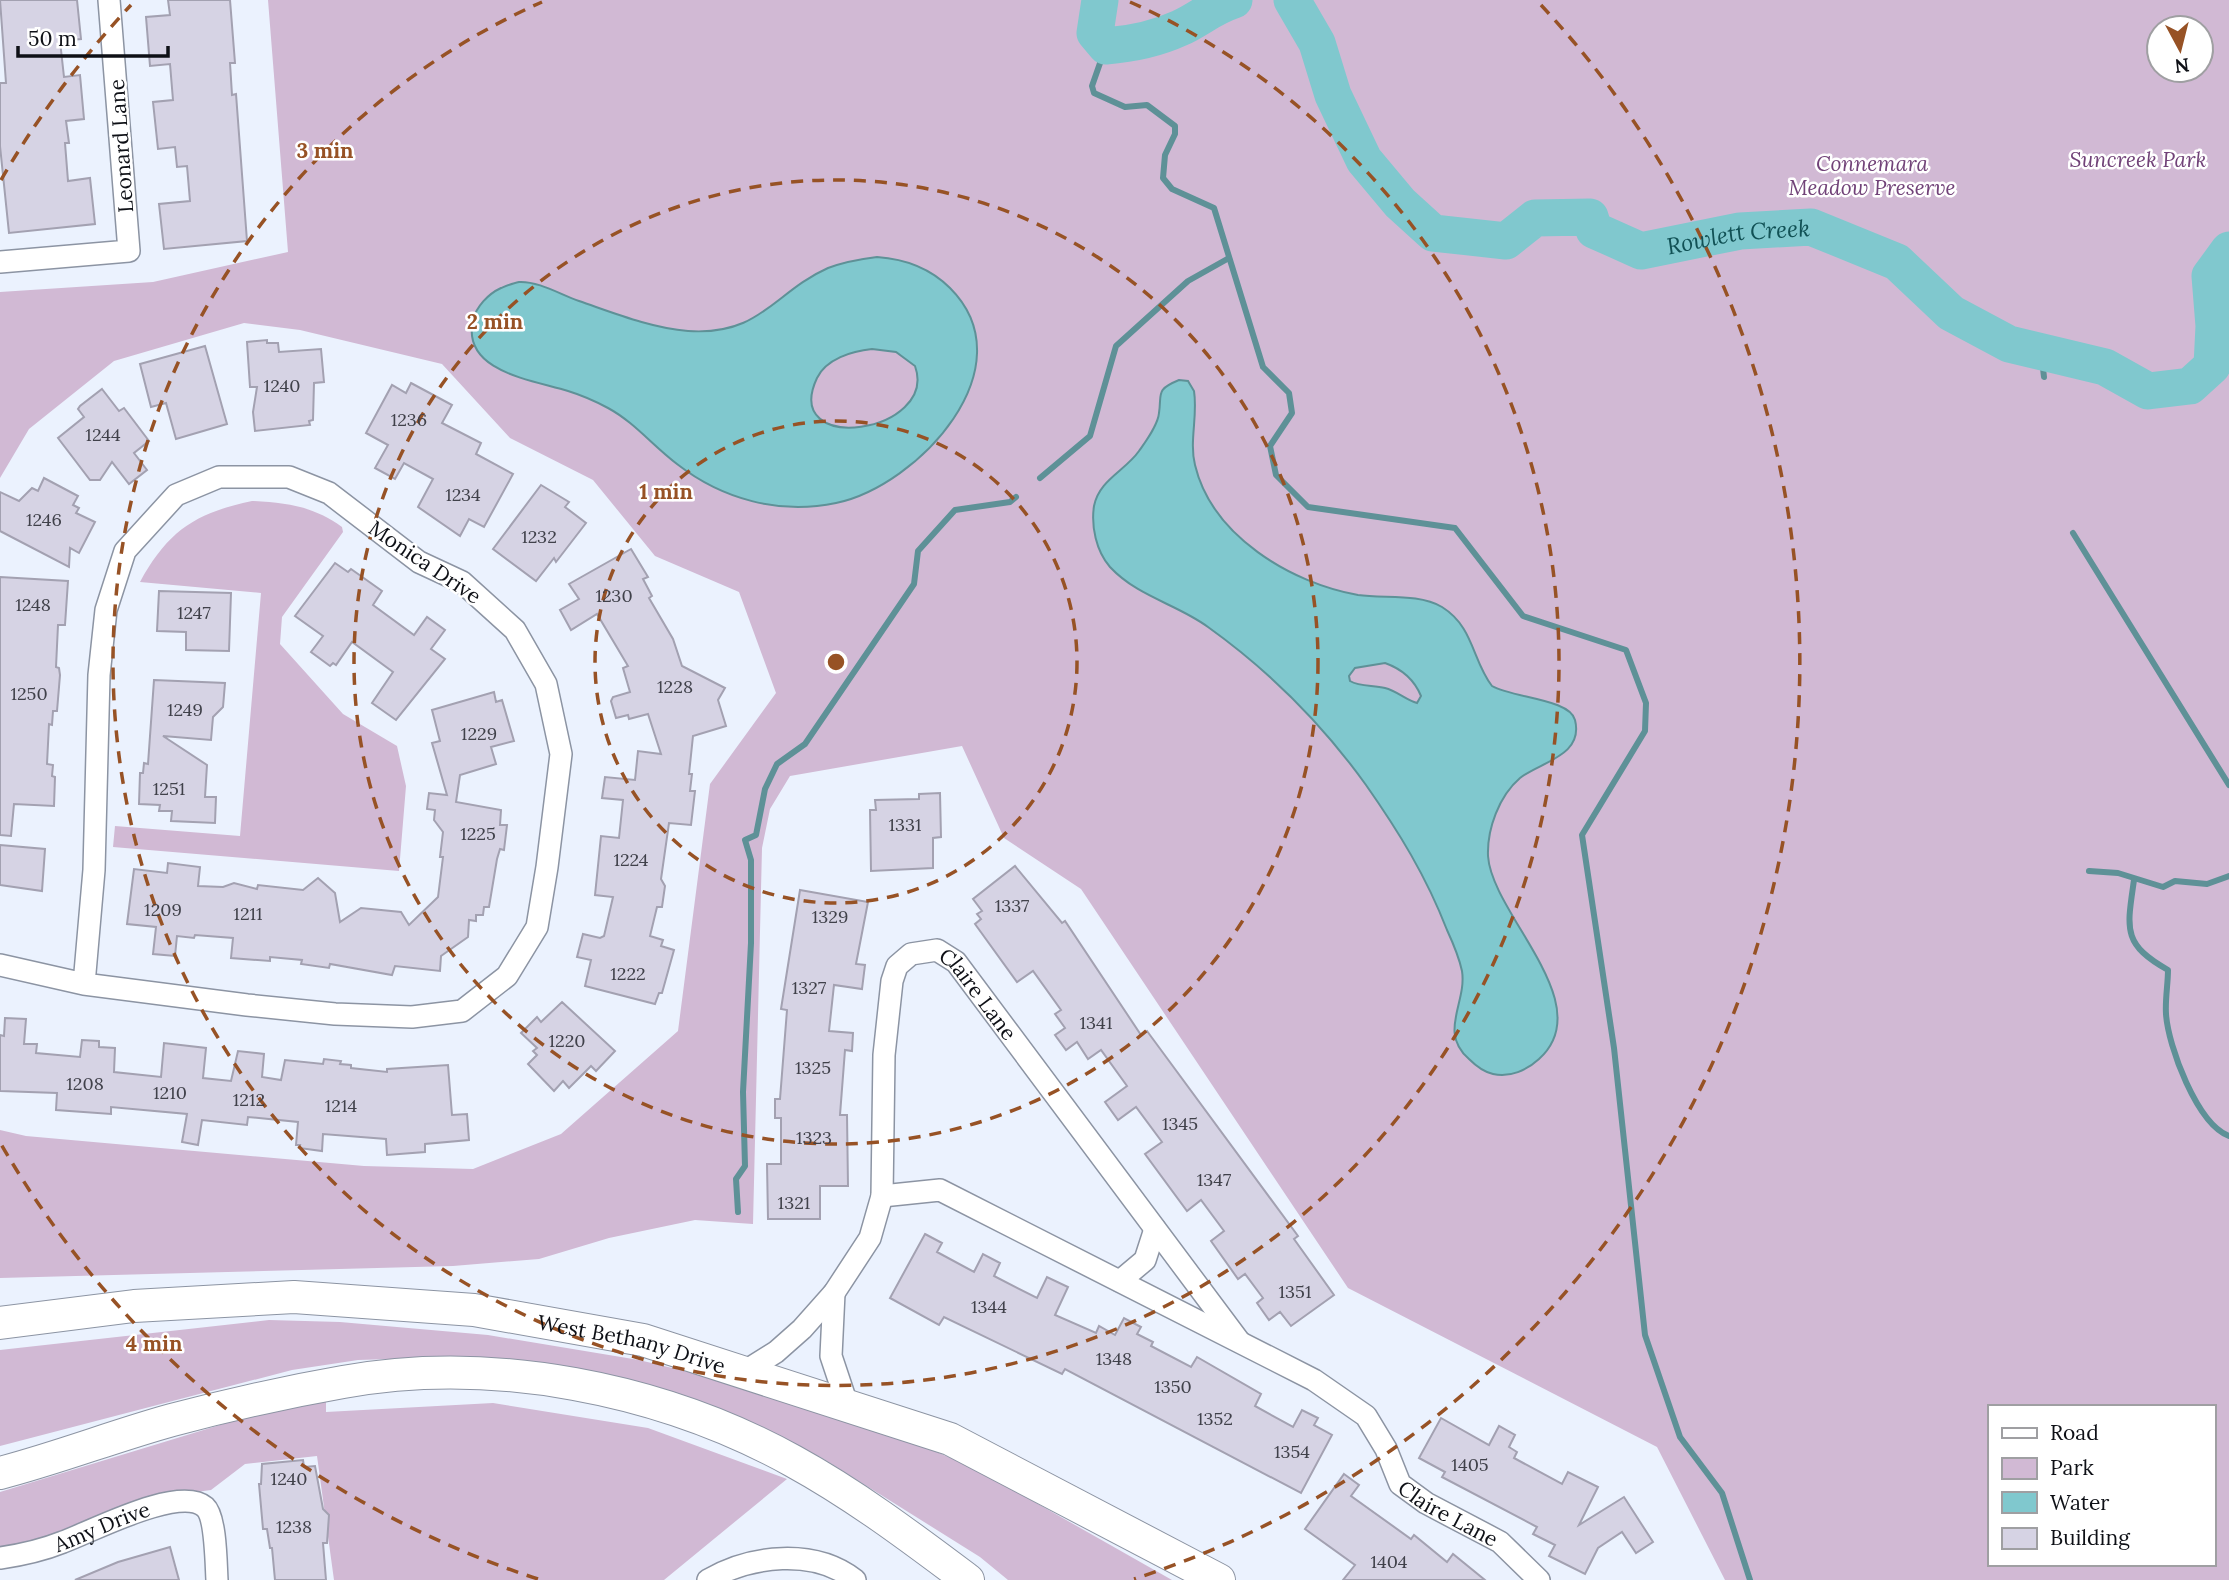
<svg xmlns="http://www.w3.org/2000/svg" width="2229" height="1580" font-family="Lora,serif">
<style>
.green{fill:#d1b9d4;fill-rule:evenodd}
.water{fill:#80c8ce;stroke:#5e9197;stroke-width:2;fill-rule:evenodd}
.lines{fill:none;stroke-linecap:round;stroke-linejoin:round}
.stream{stroke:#5e9197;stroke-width:6}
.river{stroke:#80c8ce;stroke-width:37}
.building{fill:#d6d3e4;stroke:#a3a1b1;stroke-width:2}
.street-casing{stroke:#8c94a3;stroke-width:24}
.secondary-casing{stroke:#8c94a3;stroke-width:34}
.street{stroke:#fff;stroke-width:21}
.secondary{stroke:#fff;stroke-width:32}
.ring{fill:none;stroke:#975225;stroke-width:3.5;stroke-dasharray:12 9}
.labels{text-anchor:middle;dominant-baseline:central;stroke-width:5;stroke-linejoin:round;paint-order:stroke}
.number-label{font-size:18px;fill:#40414a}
.street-label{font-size:21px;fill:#0e1016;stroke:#fff}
.park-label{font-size:21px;font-style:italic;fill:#714278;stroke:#fff}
.water-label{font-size:23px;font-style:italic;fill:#115155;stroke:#fff}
.centre{fill:#975225;stroke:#fff;stroke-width:3.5}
.ring-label{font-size:21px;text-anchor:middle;font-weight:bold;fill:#975225;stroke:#fff;stroke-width:5;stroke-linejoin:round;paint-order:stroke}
</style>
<rect width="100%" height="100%" fill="#ebf2fe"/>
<g class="green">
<path d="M268 0H2229V1580H1725L1657 1447 1348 1288 1081 889 1004 838 962 746 790 776 770 809 762 848 753 1224 695 1220 609 1238 539 1259 453 1266 0 1278V1130L26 1136 364 1166 473 1169 561 1134 678 1031 710 784 776 693 739 592 655 556 593 480 510 438 442 364 300 330 244 323 114 361 29 429 0 478V292L153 282 288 252ZM2159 28H2201V70H2159ZM1989 1407H2213V1564H1989Z"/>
<path d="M252 501C287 503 313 506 342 527L343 532 282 617 280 644 343 714 397 746 406 786 399 871 113 847 115 826 240 836 261 593 140 582C168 531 195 513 252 501Z"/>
<path d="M269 1320 340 1322 488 1335 639 1360 722 1380 914 1443 971 1466 1172 1580H1008L980 1557 822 1458 742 1419 456 1357 358 1360 292 1370 0 1446V1350Z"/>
<path d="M326 1399V1412L493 1403 648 1428 787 1479 664 1580H334L317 1456 245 1464 211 1490 151 1498 53 1535 0 1548V1492L276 1408Z"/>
</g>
<g class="water">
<path d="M877 257C906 259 930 268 950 288 1029 367 918 486 836 503 779 515 722 499 677 464 653 446 634 422 608 408 595 401 581 395 568 391 533 380 461 372 473 320 476 307 488 294 501 288 506 286 513 283 519 282 539 281 561 295 579 301 614 313 651 328 688 331 761 336 774 292 828 268 844 262 861 259 877 257ZM872 349 896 352 915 366C939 433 780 457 817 378 826 359 852 351 872 349Z"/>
<path d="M1179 380 1188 381 1194 391C1198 416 1189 441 1195 465 1212 536 1291 583 1358 595 1384 599 1418 593 1442 607 1474 627 1472 660 1492 686 1513 698 1570 699 1575 720 1584 756 1540 762 1520 778 1499 796 1487 829 1488 856 1492 915 1600 1004 1539 1059 1527 1070 1510 1078 1493 1074 1484 1072 1475 1065 1469 1059 1438 1032 1467 1003 1462 971 1459 957 1453 943 1447 930 1426 876 1399 832 1366 785 1323 725 1268 670 1208 627 1177 604 1138 597 1110 567 1096 551 1091 526 1094 506 1099 480 1125 471 1139 451 1146 441 1158 425 1159 413 1162 393 1155 390 1179 380ZM1385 663C1402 669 1414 679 1421 696L1417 703C1406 700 1397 691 1385 688 1373 685 1360 687 1350 681L1349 676 1355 668Z"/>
</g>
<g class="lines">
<g class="stream">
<path d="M1106 46 1092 86 1094 93 1125 107 1147 105 1175 126V134L1165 155 1163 178 1172 189 1214 208 1263 367 1289 393 1292 413 1270 446 1276 475 1308 507 1455 528 1523 616 1626 650 1646 703 1645 731 1582 835 1614 1048 1645 1335 1680 1437 1722 1493 1750 1580"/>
<path d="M2041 351 2044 377"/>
<path d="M1040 478 1090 436 1116 346 1188 281 1229 258"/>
<path d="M2073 533 2229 785"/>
<path d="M2089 871 2118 873 2163 887 2175 881 2207 884 2229 876"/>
<path d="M2134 880C2127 929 2122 944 2168 970 2168 984 2165 999 2166 1014 2168 1046 2197 1124 2229 1136"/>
<path d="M738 1212 736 1179 745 1166 743 1092 751 943V860L745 840 756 835 765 789 777 764 805 744 914 584 918 551 955 510 1010 502 1016 497"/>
</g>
<g class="river">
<path d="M1100 0 1095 33 1106 46C1132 44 1156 39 1180 28 1200 19 1210 8 1234 0"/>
<path id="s1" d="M1292 0 1317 43 1333 95 1364 160 1400 203 1433 233 1506 241 1535 218 1590 217 1594 230 1641 251 1740 231 1811 227 1897 262 1951 313 2009 344 2105 367 2148 391 2190 386 2212 366 2214 326 2210 276 2229 250"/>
</g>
</g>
<g class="building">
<path d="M0 0H77L81 39 60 41 64 77 80 75 84 119 66 121 69 143H65L68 181 90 178 95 224 9 233 0 146V83H6Z"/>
<path d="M168 0H230L235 63H230L232 95 236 94 247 241 164 249 159 204 190 201 187 166 177 167 175 147 158 149 153 102 173 100 170 64 150 66 146 17 170 15Z"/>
<path d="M267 340V343H278L279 352 321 349 324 382 314 383 313 420 309 421 310 425 255 431 253 412 257 387H250L247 342Z"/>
<path d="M205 346 227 424 176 439 166 403 151 407 140 364Z"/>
<path d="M411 383 452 405 442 423 481 443 476 454 513 474 484 527 469 519 460 536 418 507 433 479 404 463 395 479 375 468 388 445 366 433 392 385 406 393Z"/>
<path d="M102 389 119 411 124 408 149 441 134 453 147 470 129 484 112 462 100 480H90L58 438 84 417 78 409 80 406Z"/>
<path d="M44 478 78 496 73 505 79 508 76 513 95 522 79 553 70 548 69 567 0 531V492L19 501 32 488 38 491Z"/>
<path d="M541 485 569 502 565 507 586 523 556 562 554 558 536 581 493 549Z"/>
<path d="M631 549 648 577 643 579 652 596 649 598 673 639 682 666 725 688 718 700 726 726 693 736 689 774H692L690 791H695L691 825 669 823 661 879 665 886 662 907H657L650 936 663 940 661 946 674 950 662 993H659L655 1004 585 986 591 960 577 957 583 934 600 938 604 936 613 897 595 895 601 836 619 838 623 800 602 798 605 777 635 780 638 751 661 754 648 714 629 719 628 715 616 718 611 701 613 697 630 692 623 668 628 666 597 614 571 630 560 610 579 599 569 584Z"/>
<path d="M335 563 348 572 351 569 382 591 373 605 414 635 427 617 445 630 431 649 445 659 396 720 372 703 393 672 352 642 336 665 333 663 330 666 311 652 323 636 295 616Z"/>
<path d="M0 577 68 581 65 625H58L56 667 59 668 60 675 57 711H53L52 725 49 724 47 764 53 765 52 776 55 777 54 806 14 804 11 836 0 835Z"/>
<path d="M159 591 231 593 229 651 186 650V632L157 631Z"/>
<path d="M154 680 225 683 223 707 213 717 211 740 163 736 207 765 205 797H216L215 823 171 821 172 811H159L160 805 139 804 140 773H143L144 763 148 764Z"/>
<path d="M494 692 496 702 502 700 514 741 491 747 496 764 460 775 456 802 501 810 500 825H507L504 850 500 849 497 859 489 907H484L483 915H476V921L469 920 468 937 441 956 440 971 395 966 392 975 330 964 329 968 301 964 302 960 270 957V961L231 958 233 938 195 935 194 938 177 936 175 956 153 954 156 927 127 924 134 869 167 873 168 863 200 867 198 886 223 887 234 883 257 889 258 885 303 890 318 878 335 893 340 922 361 908 401 912 409 925 438 897 443 857H440L443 832 434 820 435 810 427 809 429 793 447 795 432 743 440 741 432 710Z"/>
<path d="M940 793 941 837 933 838V868L871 871 870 810H876L875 800 919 799V794Z"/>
<path d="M0 845 45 849 42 891 0 885Z"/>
<path d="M1015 866 1062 923 1065 921 1141 1035 1147 1031 1298 1236 1294 1239 1334 1295 1291 1326 1280 1312 1269 1320 1257 1303 1263 1298 1245 1274 1238 1279 1211 1241 1224 1231 1201 1200 1187 1211 1145 1154 1162 1142 1136 1107 1118 1120 1105 1102 1127 1086 1101 1050 1088 1059 1077 1042 1066 1050 1055 1035 1065 1028 1055 1014 1061 1010 1033 971 1017 982 975 924 981 919 977 914 982 911 973 899Z"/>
<path d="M800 890 868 902 856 964 865 965 862 989 834 985 829 1031 853 1033 852 1051 845 1050 840 1115H847L848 1186H820V1219H768L767 1164H781V1118H775V1099H780L787 1010 781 1009Z"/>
<path d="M562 1002 615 1051 596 1071 591 1066 569 1088 563 1081 554 1091 528 1064 537 1055 533 1051 537 1048 521 1033 537 1017 541 1022Z"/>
<path d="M5 1018 26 1019 24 1044H37L36 1053 80 1057 82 1040 99 1041V1047L115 1048 114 1072 161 1077 164 1043 206 1048 203 1078 231 1081 238 1051 264 1054 262 1077 281 1080 285 1060 323 1064 324 1059 341 1061 340 1064 351 1065V1068L387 1072V1069L448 1065 452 1115 467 1114 469 1140 425 1144V1152L387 1155 386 1139 323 1134 322 1151 299 1148 300 1145H296L298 1122 248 1117 247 1125 202 1120 198 1145 182 1142 187 1114 111 1107V1114L56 1110 57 1093 0 1091V1035L4 1036Z"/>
<path d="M925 1234 942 1243 937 1252 974 1272 983 1254 1000 1263 994 1276 1037 1298 1047 1277 1068 1287 1055 1315 1096 1333 1099 1326 1115 1335 1124 1318 1141 1327 1137 1334 1153 1342 1151 1346 1191 1367 1197 1357 1261 1394 1255 1406 1293 1427 1302 1410 1318 1418 1314 1425 1332 1435 1301 1493 1065 1369 1062 1374 944 1317 939 1325 890 1298Z"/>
<path d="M1441 1418 1489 1445 1499 1426 1515 1435 1509 1447 1517 1452 1514 1458 1562 1484 1568 1472 1598 1487 1579 1525 1624 1497 1653 1542 1636 1553 1622 1532 1598 1548 1585 1574 1549 1556 1555 1545 1533 1534 1537 1527 1442 1477 1445 1472 1419 1458Z"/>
<path d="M303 1460 304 1467 315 1466 323 1509 329 1515 327 1543H323L326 1580H275L272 1548H270L267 1529H263L259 1484H261L262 1464Z"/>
<path d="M1344 1474 1359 1485 1351 1496 1411 1539 1414 1535 1447 1562 1453 1554 1485 1580H1343L1355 1565 1305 1529Z"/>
<path d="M170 1547 179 1580H75L118 1562Z"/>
</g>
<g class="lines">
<g class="street-casing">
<g id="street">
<path d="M0 262 129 251 109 0"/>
<path d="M0 965 84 984 247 1005 335 1014 412 1017 462 1011 507 976 537 927 547 867 561 754 546 684 515 630 462 582 419 562 329 493 289 477H219L176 495 125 551 106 610 99 675 94 870 84 984"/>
<path id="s2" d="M882 1196 940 1190 1314 1380 1366 1416 1386 1449 1400 1484 1426 1503 1500 1542 1539 1580"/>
<path d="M1120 1281 1145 1260 1155 1229"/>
<path d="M834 1293 831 1356 847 1404"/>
<path id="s3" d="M744 1372 776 1352 802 1329 834 1293 870 1238 882 1196 884 1055 892 981 897 966 911 954 937 950 956 962 1239 1341"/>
<path id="s4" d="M0 1558C21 1555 43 1550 63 1542 91 1532 179 1485 205 1507 216 1517 216 1564 217 1580"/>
<path d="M708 1580C751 1555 814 1548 855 1580"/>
</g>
</g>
<g class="secondary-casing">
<g id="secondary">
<path id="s5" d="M0 1323 134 1306 294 1297 474 1310 643 1340 950 1439 1219 1580"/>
<path d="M0 1473C58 1458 114 1436 172 1420 228 1405 286 1392 343 1382 492 1355 661 1388 793 1461 855 1495 912 1538 968 1580"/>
</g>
</g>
<use href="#street" class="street"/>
<use href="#secondary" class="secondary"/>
</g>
<g class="ring">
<circle cx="836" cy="662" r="241"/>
<circle cx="836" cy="662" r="482"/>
<path d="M1130 2A723 723 0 1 1 542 2"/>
<path d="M538 1579A964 964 0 0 1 1 1144M1 180A964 964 0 0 1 131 5M1541 5A964 964 0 0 1 1134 1579"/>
</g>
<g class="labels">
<g class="number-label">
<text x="282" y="385">1240</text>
<text x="409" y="419">1236</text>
<text x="103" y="434">1244</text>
<text x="463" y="494">1234</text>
<text x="44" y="519">1246</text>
<text x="539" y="536">1232</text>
<text x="614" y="595">1230</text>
<text x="33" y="604">1248</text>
<text x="194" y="612">1247</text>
<text x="675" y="686">1228</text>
<text x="29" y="693">1250</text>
<text x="185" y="709">1249</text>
<text x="479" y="733">1229</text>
<text x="169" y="788">1251</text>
<text x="905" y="824">1331</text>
<text x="478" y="833">1225</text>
<text x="631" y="859">1224</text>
<text x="1012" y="905">1337</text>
<text x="163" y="909">1209</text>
<text x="248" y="913">1211</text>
<text x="830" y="916">1329</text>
<text x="628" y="973">1222</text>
<text x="809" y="987">1327</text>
<text x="1096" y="1022">1341</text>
<text x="567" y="1040">1220</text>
<text x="813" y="1067">1325</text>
<text x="85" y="1083">1208</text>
<text x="170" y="1092">1210</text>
<text x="249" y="1099">1212</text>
<text x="341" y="1105">1214</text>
<text x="1180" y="1123">1345</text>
<text x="814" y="1137">1323</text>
<text x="1214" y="1179">1347</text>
<text x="794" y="1202">1321</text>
<text x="1295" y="1291">1351</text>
<text x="989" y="1306">1344</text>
<text x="1114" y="1358">1348</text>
<text x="1173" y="1386">1350</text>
<text x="1215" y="1418">1352</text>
<text x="1292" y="1451">1354</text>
<text x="1470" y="1464">1405</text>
<text x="289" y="1478">1240</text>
<text x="294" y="1526">1238</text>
<text x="1389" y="1561">1404</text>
</g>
<g class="street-label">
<text transform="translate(121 146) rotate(-94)">Leonard Lane</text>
<text transform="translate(425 562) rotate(34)">Monica Drive</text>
<text stroke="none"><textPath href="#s3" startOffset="567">Claire Lane</textPath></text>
<text stroke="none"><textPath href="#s5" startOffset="637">West Bethany Drive</textPath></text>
<text stroke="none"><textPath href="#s2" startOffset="674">Claire Lane</textPath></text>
<text stroke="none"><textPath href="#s4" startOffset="107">Amy Drive</textPath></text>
</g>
<g class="park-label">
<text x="2138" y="159">Suncreek Park</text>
<text x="1872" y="163">Connemara<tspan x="1872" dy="24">Meadow Preserve</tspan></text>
</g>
<g class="water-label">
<text stroke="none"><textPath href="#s1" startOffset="606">Rowlett Creek</textPath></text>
</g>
</g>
<circle cx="836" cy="662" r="10" class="centre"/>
<g class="ring-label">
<text x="325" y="158">3 min</text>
<text x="495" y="329">2 min</text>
<text x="666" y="499">1 min</text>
<text x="154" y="1351">4 min</text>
</g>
<rect x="1988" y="1405" width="228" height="161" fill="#ffffff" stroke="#9f9fa2" stroke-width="2"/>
<rect x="2002" y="1428" width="35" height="10" fill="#ffffff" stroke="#9f9fa2" stroke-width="2"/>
<text x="2050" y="1440" font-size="21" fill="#0e1016">Road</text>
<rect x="2002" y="1458" width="35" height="21" fill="#d1b9d4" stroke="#9f9fa2" stroke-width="2"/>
<text x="2050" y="1475" font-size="21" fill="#0e1016">Park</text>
<rect x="2002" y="1492" width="35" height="21" fill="#80c8ce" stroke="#9f9fa2" stroke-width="2"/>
<text x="2050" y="1510" font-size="21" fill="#0e1016">Water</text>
<rect x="2002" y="1528" width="35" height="21" fill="#d6d3e4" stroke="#9f9fa2" stroke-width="2"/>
<text x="2050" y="1545" font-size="21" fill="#0e1016">Building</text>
<g transform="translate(2180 49) rotate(173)"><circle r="33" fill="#ffffff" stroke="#9f9fa2" stroke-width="2"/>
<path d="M0-5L12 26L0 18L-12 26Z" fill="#975225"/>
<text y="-10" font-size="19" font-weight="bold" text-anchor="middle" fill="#0e1016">N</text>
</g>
<path d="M18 46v10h150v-10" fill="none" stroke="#0e1016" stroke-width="3.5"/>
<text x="28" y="46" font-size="21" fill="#0e1016" stroke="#ffffff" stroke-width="5" paint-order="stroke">50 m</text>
</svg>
